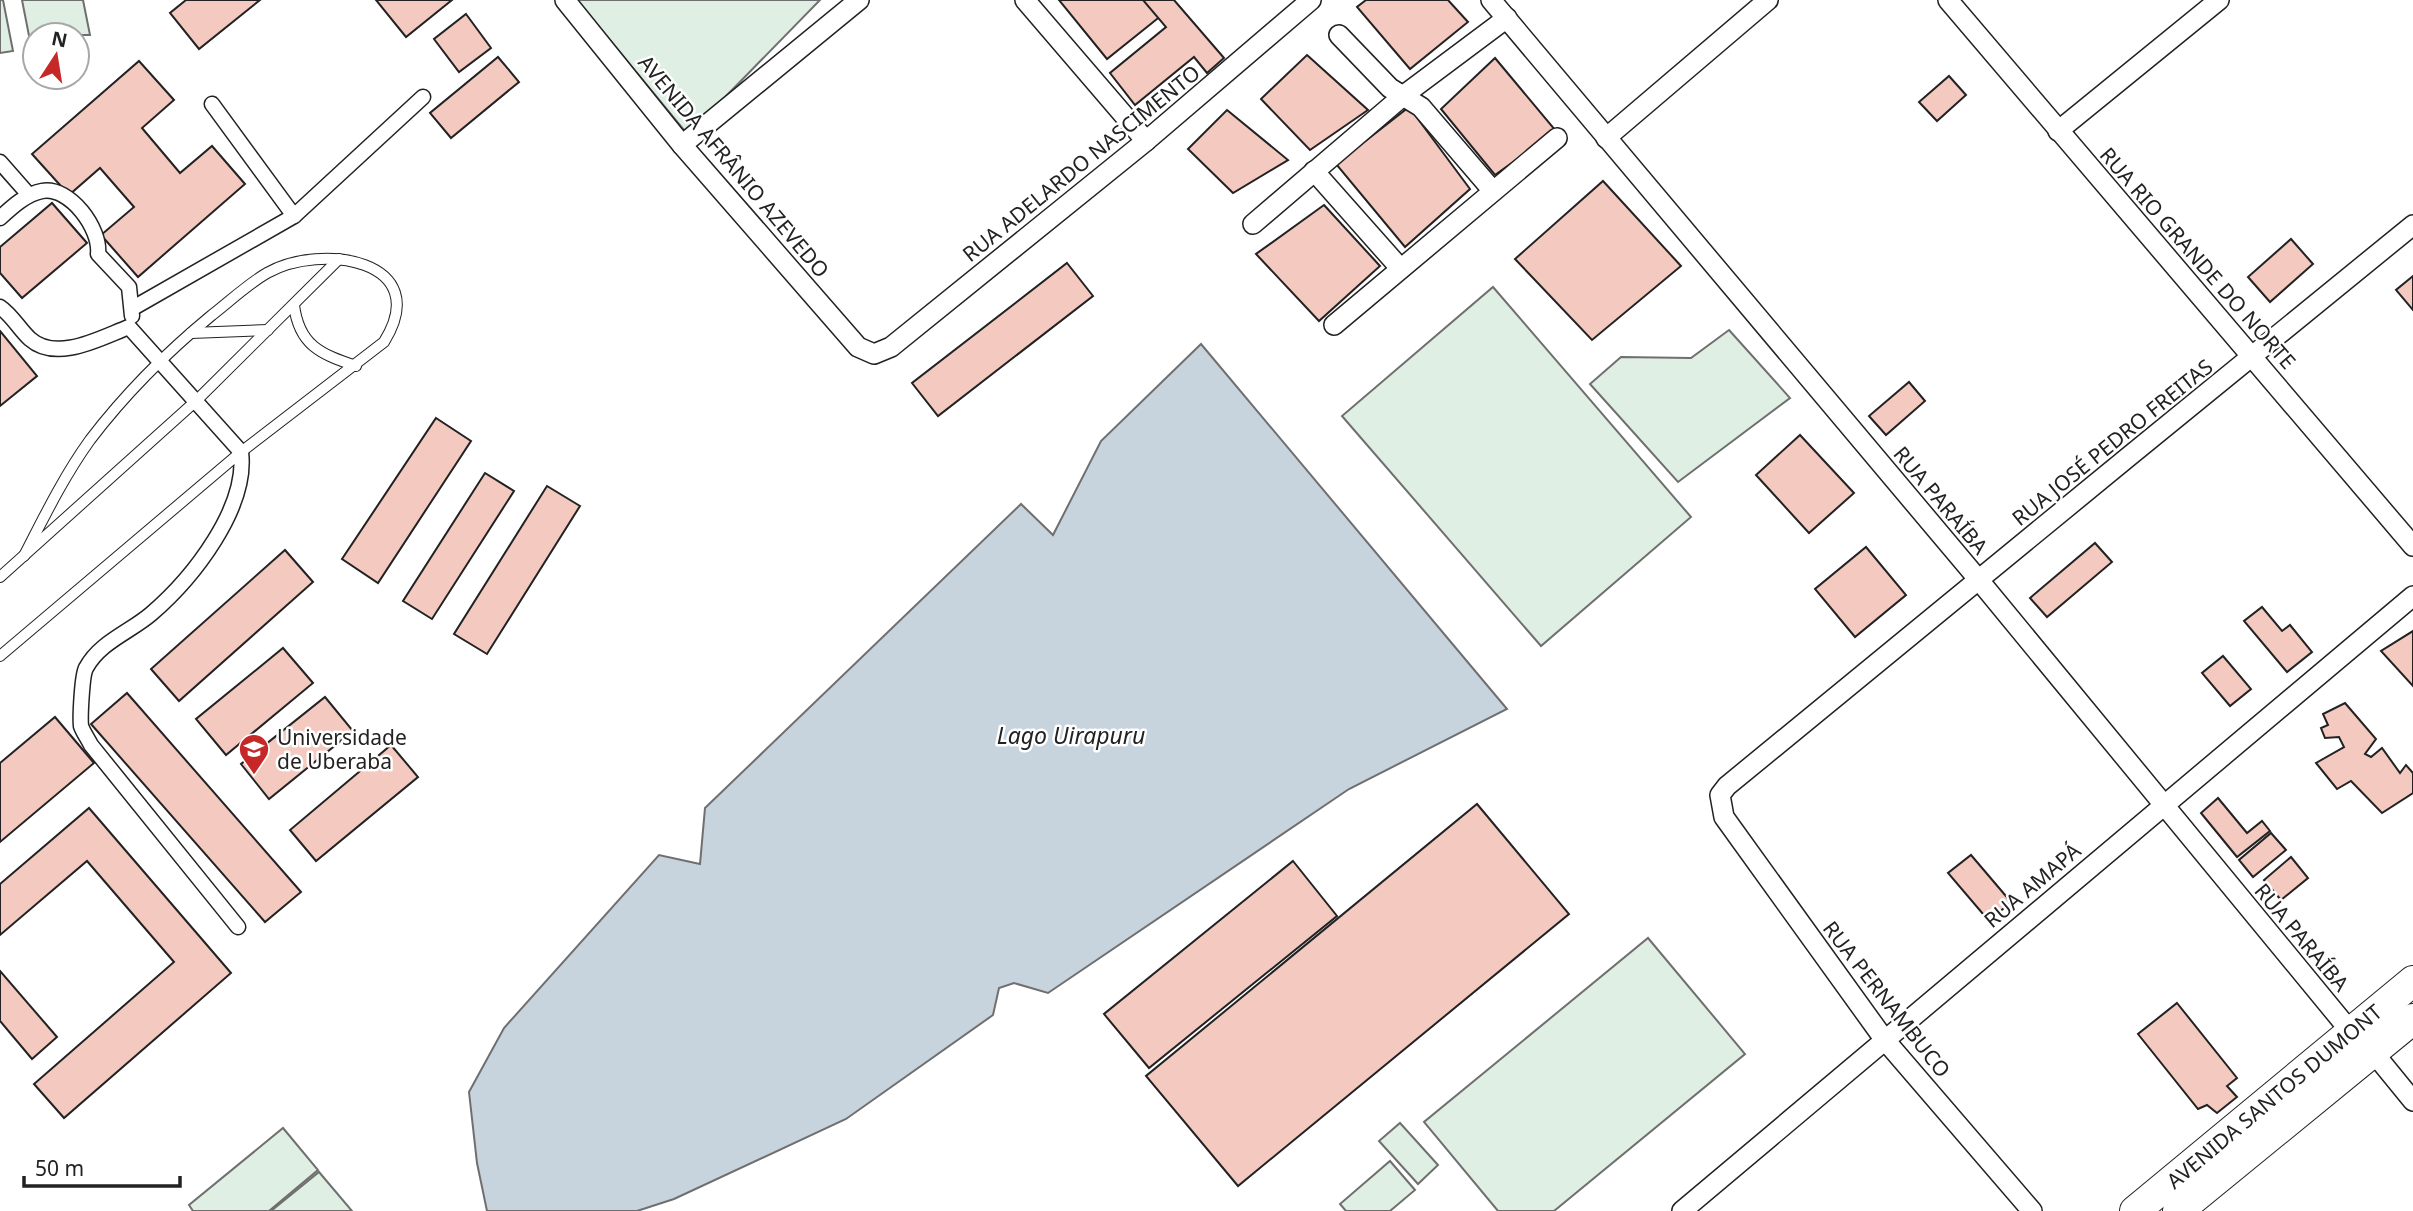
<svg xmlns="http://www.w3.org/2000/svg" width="2413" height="1211" font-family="'Noto Sans',sans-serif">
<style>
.green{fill:#e0efe3;stroke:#6f6f6f;stroke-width:2}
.water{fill:#c7d3dd;stroke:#6f6f6f;stroke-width:2}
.building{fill:#f3c9c0;stroke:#222;stroke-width:2}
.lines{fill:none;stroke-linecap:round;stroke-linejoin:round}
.service-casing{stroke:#222;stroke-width:12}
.pedestrian-casing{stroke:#222;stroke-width:17}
.minor-casing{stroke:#222;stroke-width:22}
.primary-casing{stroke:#222;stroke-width:32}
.service{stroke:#fff;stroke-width:10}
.pedestrian{stroke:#fff;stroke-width:14}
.minor{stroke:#fff;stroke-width:19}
.primary{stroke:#fff;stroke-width:30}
.labels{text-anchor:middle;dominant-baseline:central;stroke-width:5;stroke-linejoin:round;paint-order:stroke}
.street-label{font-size:21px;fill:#222;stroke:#fff}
.poi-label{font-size:21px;fill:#222;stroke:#fff;text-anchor:start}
.water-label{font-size:23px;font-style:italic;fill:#222;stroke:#fff}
</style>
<rect width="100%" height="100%" fill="#fff"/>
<g class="green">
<path d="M0 0H3L13 51 0 53Z"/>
<path d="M22 0H83L90 35H35V46H31Z"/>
<path d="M577 0H820L688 135Z"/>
<path d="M1493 287 1691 517 1541 646 1342 416Z"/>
<path d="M1729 330 1790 398 1678 482 1590 384 1621 357 1691 358Z"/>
<path d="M1648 938 1745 1054 1554 1211H1498L1424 1122Z"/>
<path d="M1400 1123 1438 1165 1418 1184 1379 1141Z"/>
<path d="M283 1128 318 1170 269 1211H193L189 1205Z"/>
<path d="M1390 1161 1415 1190 1390 1211H1346L1340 1204Z"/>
<path d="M319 1172 352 1211H271Z"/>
</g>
<path class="water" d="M1201 344 1507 709 1349 789 1048 993 1014 983 999 988 993 1015 846 1119 674 1199 637 1211H487L477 1163 469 1092 504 1028 659 855 700 864 705 808 1021 504 1053 535 1101 441Z"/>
<g class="building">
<path d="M186 0H260L199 49 170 13Z"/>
<path d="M376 0H452L406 37Z"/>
<path d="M1059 0H1147L1162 15 1107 59Z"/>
<path d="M1143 0H1174L1224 58 1207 73 1194 57 1135 105 1110 73 1166 27Z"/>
<path d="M1366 0H1448L1468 22 1410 69 1357 7Z"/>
<path d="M466 14 491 48 459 72 434 39Z"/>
<path d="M1307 55 1368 110 1310 150 1261 99Z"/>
<path d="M498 57 519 82 451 138 430 113Z"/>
<path d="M1495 58 1556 131 1495 175 1441 109Z"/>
<path d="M139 61 174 100 142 128 180 173 212 146 245 184 138 277 101 235 134 207 100 168 69 195 32 154Z"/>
<path d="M1949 76 1966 95 1937 121 1919 102Z"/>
<path d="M1409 107 1470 189 1405 247 1336 164Z"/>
<path d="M1227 110 1288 160 1233 193 1188 149Z"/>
<path d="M1603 181 1681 266 1592 340 1515 259Z"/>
<path d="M52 203 87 243 22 298 0 273V247Z"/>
<path d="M1324 205 1380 266 1319 321 1256 254Z"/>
<path d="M2291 239 2313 264 2270 302 2248 277Z"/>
<path d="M1067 263 1093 296 938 416 912 383Z"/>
<path d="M2413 276V310L2396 290Z"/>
<path d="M0 331 37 376 0 406Z"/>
<path d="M1909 382 1925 401 1886 435 1869 416Z"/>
<path d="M436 418 471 441 378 583 342 559Z"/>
<path d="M1800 435 1854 493 1809 533 1756 475Z"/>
<path d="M485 473 514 491 432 619 403 601Z"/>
<path d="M547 486 580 506 487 654 454 634Z"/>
<path d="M2095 543 2112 562 2047 617 2030 598Z"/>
<path d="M1866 547 1906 595 1855 637 1815 589Z"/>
<path d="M285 550 313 582 179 701 151 669Z"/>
<path d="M2262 607 2282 631 2290 625 2312 652 2287 672 2244 621Z"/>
<path d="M2413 631V686L2381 651Z"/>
<path d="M283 648 313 683 226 755 196 719Z"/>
<path d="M2223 656 2251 689 2230 706 2202 673Z"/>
<path d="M127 693 301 892 265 922 91 724Z"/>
<path d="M325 697 353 731 269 799 241 764Z"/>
<path d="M2345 703 2376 739 2365 754 2371 757 2382 748 2400 773 2406 765 2413 773V793L2382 813 2351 781 2337 789 2316 763 2344 747 2339 737 2325 738 2321 728 2328 725 2323 714Z"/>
<path d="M55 717 94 763 0 842V763Z"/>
<path d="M391 745 418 777 316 861 290 830Z"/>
<path d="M2218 798 2247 833 2262 821 2270 831 2237 857 2201 813Z"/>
<path d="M1477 804 1569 914 1238 1186 1146 1076Z"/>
<path d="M89 808 231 973 64 1118 34 1084 174 962 87 861 0 935V884Z"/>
<path d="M2271 833 2286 850 2253 877 2239 860Z"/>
<path d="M1971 855 2011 902 1989 921 1948 873Z"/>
<path d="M2291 857 2308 878 2281 900 2264 880Z"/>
<path d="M1293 861 1337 916 1149 1068 1104 1014Z"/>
<path d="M0 971 57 1037 32 1059 0 1021Z"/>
<path d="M2177 1003 2237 1078 2227 1086 2237 1097 2217 1113 2207 1105 2198 1109 2138 1034Z"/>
</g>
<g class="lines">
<g class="service-casing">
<g id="service">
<path d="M294 305C299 345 320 354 356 366"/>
<path d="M191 333 268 330"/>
<path d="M0 577 197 400 339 259"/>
<path d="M0 656 241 452 384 342C435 260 321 242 267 273 248 284 230 301 212 315 167 352 125 394 90 440 64 476 44 517 24 556"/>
</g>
</g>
<g class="pedestrian-casing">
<g id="pedestrian">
<path d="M212 104 294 216"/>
<path d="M0 162 29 195"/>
<path d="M0 218C12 207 26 194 42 191 70 186 101 229 98 254L129 287 132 316"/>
<path d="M0 307C12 315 19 329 30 339 57 363 102 337 129 327"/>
<path d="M133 308 294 216 423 97"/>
<path d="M129 327 241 452C248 508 193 578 151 614 130 632 100 642 86 668 82 675 80 717 81 726 83 732 88 739 91 745L238 927"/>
</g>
</g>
<g class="minor-casing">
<g id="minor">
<path d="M565 0 682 145 858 347 874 354 891 347 1146 141 1311 0"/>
<path d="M1025 0 1146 141"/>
<path d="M1491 0 1978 579 2351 1032"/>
<path d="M1948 0 2413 546"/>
<path d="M1339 35 1390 88 1421 107 1493 191"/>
<path d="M2058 131 2219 0"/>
<path d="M1606 138 1768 0"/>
<path d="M682 145 859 0"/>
<path d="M1314 171 1400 268"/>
<path d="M1253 224 1404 95 1507 18"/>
<path d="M1334 325 1557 138"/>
<path d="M2373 1052 2413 1101"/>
<path d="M1682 1211 2413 596"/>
<path d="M2032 1211 1884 1039 1724 817 1720 795 1727 786C1955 597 2184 412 2413 225"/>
</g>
</g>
<g class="primary-casing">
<g id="primary">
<path d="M2135 1211 2413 981"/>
<path d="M2178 1211 2413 1019"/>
</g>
</g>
<use href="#service" class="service"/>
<use href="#pedestrian" class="pedestrian"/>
<use href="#minor" class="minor"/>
<use href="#primary" class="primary"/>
</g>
<defs>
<g id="university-pin" transform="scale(1.575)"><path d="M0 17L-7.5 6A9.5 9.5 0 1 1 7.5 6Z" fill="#c62828" stroke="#fff"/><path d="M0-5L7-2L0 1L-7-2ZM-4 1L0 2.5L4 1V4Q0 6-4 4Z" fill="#fff"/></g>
</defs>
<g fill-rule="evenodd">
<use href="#university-pin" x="254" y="749"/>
</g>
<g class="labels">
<g class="street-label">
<text transform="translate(1081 163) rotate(-39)">RUA ADELARDO NASCIMENTO</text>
<text transform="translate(734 166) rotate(50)">AVENIDA AFRÂNIO AZEVEDO</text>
<text transform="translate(2198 258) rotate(49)">RUA RIO GRANDE DO NORTE</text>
<text transform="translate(2112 442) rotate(-39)">RUA JOSÉ PEDRO FREITAS</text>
<text transform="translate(1941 500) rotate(50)">RUA PARAÍBA</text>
<text transform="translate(2032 885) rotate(-40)">RUA AMAPÁ</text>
<text transform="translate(2302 937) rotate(50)">RUA PARAÍBA</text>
<text transform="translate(1887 999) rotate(52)">RUA PERNAMBUCO</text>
<text transform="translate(2274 1096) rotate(-40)">AVENIDA SANTOS DUMONT</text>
</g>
<g class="poi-label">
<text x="277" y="737">Universidade<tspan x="277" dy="24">de Uberaba</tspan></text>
</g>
<g class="water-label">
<text x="1071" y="735">Lago Uirapuru</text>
</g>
</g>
<g transform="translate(56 56) rotate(12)"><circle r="33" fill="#ffffff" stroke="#a7a7a7" stroke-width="2"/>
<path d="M0-5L12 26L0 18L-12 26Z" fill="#c62828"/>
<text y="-10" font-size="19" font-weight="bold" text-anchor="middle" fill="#222222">N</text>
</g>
<path d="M24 1176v10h156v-10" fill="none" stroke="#222222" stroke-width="3.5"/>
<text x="35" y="1176" font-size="21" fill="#222222" stroke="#ffffff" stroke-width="5" paint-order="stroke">50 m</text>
</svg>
